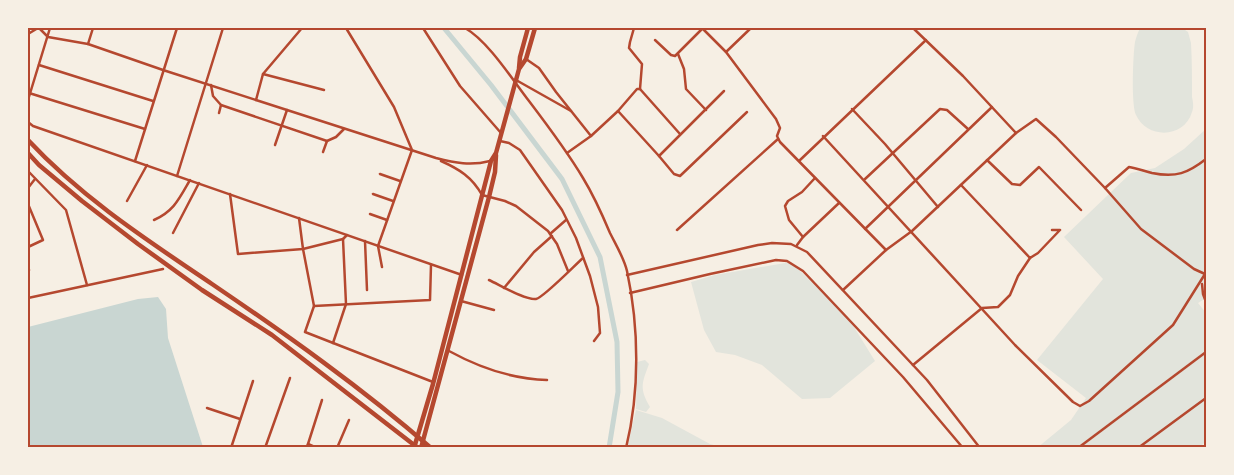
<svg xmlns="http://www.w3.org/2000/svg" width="1234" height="475" font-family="'IBM Plex Serif',serif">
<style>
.green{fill:#e2e4dc}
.water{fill:#c9d6d2}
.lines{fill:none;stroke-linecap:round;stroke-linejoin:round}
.canal{stroke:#c9d6d2;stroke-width:5}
.minor{stroke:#b5482f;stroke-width:2.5}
.trunk{stroke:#b5482f;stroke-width:4.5}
.neatline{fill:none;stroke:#b5482f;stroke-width:2}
</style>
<rect width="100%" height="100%" fill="#f6efe4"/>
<g class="green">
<path d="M1140 28H1182L1188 32 1191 43C1192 61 1192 79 1192 97 1193 101 1194 108 1192 112 1184 139 1147 139 1136 115 1131 105 1133 54 1135 42 1136 37 1138 33 1140 28Z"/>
<path d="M1206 129V298L1198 303 1206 313V441L1199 448H1037L1071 420 1086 398 1037 360 1103 279 1064 237 1131 173 1155 168 1184 149Z"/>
<path d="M791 262 849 319 875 361 830 398 802 399 762 365 735 355 716 352 704 330 691 282 715 275Z"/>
<path d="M645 360 649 364C642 383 639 388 650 407L646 412 636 409 637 362Z"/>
<path d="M636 410 662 418 710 444 722 447 627 448Z"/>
</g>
<path class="water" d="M158 297 166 309 168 338 203 447H28V327L138 299Z"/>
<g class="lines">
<path class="canal" d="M444 28 491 85 562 179 600 257 617 342 618 392 609 448"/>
<g class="minor">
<path d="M39 28 48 37 88 44 163 70 436 158C455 163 471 166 490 161"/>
<path d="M346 28 394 107 412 150 378 246 382 267"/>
<path d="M423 28 460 86 501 133"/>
<path d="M465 28C488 41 512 79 529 101 548 126 567 151 583 178 594 196 602 214 610 233 616 245 624 258 627 271 639 327 640 391 626 448"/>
<path d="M634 28 630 42 629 48 642 64 640 89"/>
<path d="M702 28 726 52 776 119 780 128 777 136 780 142 886 250 843 290"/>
<path d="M913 28 963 76 1016 133"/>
<path d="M28 34 38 28"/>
<path d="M655 40 671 55 675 56 703 28"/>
<path d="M88 44 93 28"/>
<path d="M726 52 751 28"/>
<path d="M678 54 684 69 686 89 706 110"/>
<path d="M526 59 539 68 556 92 591 136 618 111 637 89H640L680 134"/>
<path d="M39 65 153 101"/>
<path d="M263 74 324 90"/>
<path d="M516 80 571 111"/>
<path d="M211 85 213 96 221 105 327 141 336 137 344 129"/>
<path d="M29 93 145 129"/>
<path d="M28 100 50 28"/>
<path d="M256 100 263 74 302 28"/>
<path d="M852 109 885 144 938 207"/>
<path d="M618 111 659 156 674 174 680 176 747 112"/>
<path d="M219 113 221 105"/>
<path d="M28 122 33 126 462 275"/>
<path d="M823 136 1015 345 1073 402 1080 406 1089 401 1173 325 1205 274"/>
<path d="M500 141 509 143 520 150 562 210 576 238 590 276 598 307 600 333 594 341"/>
<path d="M275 145 287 110"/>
<path d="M323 152 327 141"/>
<path d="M567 153 591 136"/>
<path d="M659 156 724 91"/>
<path d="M987 160 1012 184 1020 185 1039 167 1081 210"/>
<path d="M135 161 177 28"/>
<path d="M441 161C459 169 472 177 482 195L505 201 516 206 548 231 557 244 568 271"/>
<path d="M799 161 926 40"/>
<path d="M28 171 66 210 87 285"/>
<path d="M380 174 400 181"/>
<path d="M177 176 223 28"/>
<path d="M865 179 940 109 947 110 968 129"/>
<path d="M961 185 1030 258 1038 253 1060 230H1052"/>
<path d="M28 188 35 179"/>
<path d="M1105 188 1129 167C1136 168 1144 171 1152 173 1176 178 1188 173 1206 159"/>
<path d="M230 194 238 254 303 249 343 239 347 235"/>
<path d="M373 194 393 201"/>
<path d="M127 201 147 165"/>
<path d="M28 204 43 240 28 247"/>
<path d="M370 214 387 220"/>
<path d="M299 218 303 249 314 306 305 332 433 382"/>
<path d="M154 220C174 211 179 199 190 180"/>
<path d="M865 229 992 107"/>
<path d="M677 230 778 139"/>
<path d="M173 233 199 183"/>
<path d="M550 234 566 220"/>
<path d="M803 237 789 220 785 206 788 201 802 192 815 178"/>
<path d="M365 241 367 290"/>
<path d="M797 245 803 237 839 203"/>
<path d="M886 250 912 231 1016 133 1036 119 1056 137 1105 188 1141 229 1194 269 1205 274"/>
<path d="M28 266 29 270 28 273"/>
<path d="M627 275 758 245 772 243 791 244 807 252 927 380 980 448"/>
<path d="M489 280C500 285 524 300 536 299 543 298 575 265 583 258"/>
<path d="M1202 284 1203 294 1206 302"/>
<path d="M504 288 534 252 552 236"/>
<path d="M630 293 710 274 776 260 787 261 803 271 903 377 963 448"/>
<path d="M28 298 163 269"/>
<path d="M461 301 494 310"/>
<path d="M314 306 430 300 431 265"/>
<path d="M333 343 346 304 343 239"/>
<path d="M449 351C480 368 511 379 547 380"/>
<path d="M913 365 982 308 998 307 1010 295 1018 276 1030 258"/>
<path d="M207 408 240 419"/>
<path d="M308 444 322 400"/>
<path d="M231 448 253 381"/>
<path d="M265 448 290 378"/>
<path d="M306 448 308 444 317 448"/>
<path d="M337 448 349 420"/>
<path d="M1078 448 1206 352"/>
<path d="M1138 448 1206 398"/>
</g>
<g class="trunk">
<path d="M519 68 520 57 528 28"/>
<path d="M28 140C82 198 147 240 212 284 287 335 362 388 431 448"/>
<path d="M28 153 39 165 82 201 138 244 202 290 272 335 418 448"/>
<path d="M414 448 433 384 491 161 496 153 516 80 519 69 526 59 535 28"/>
<path d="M421 448 489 197 495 172 496 155"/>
</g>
</g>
<rect width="1234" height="475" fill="none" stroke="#f6efe4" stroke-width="58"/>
<rect x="29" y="29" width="1176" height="417" class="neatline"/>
</svg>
